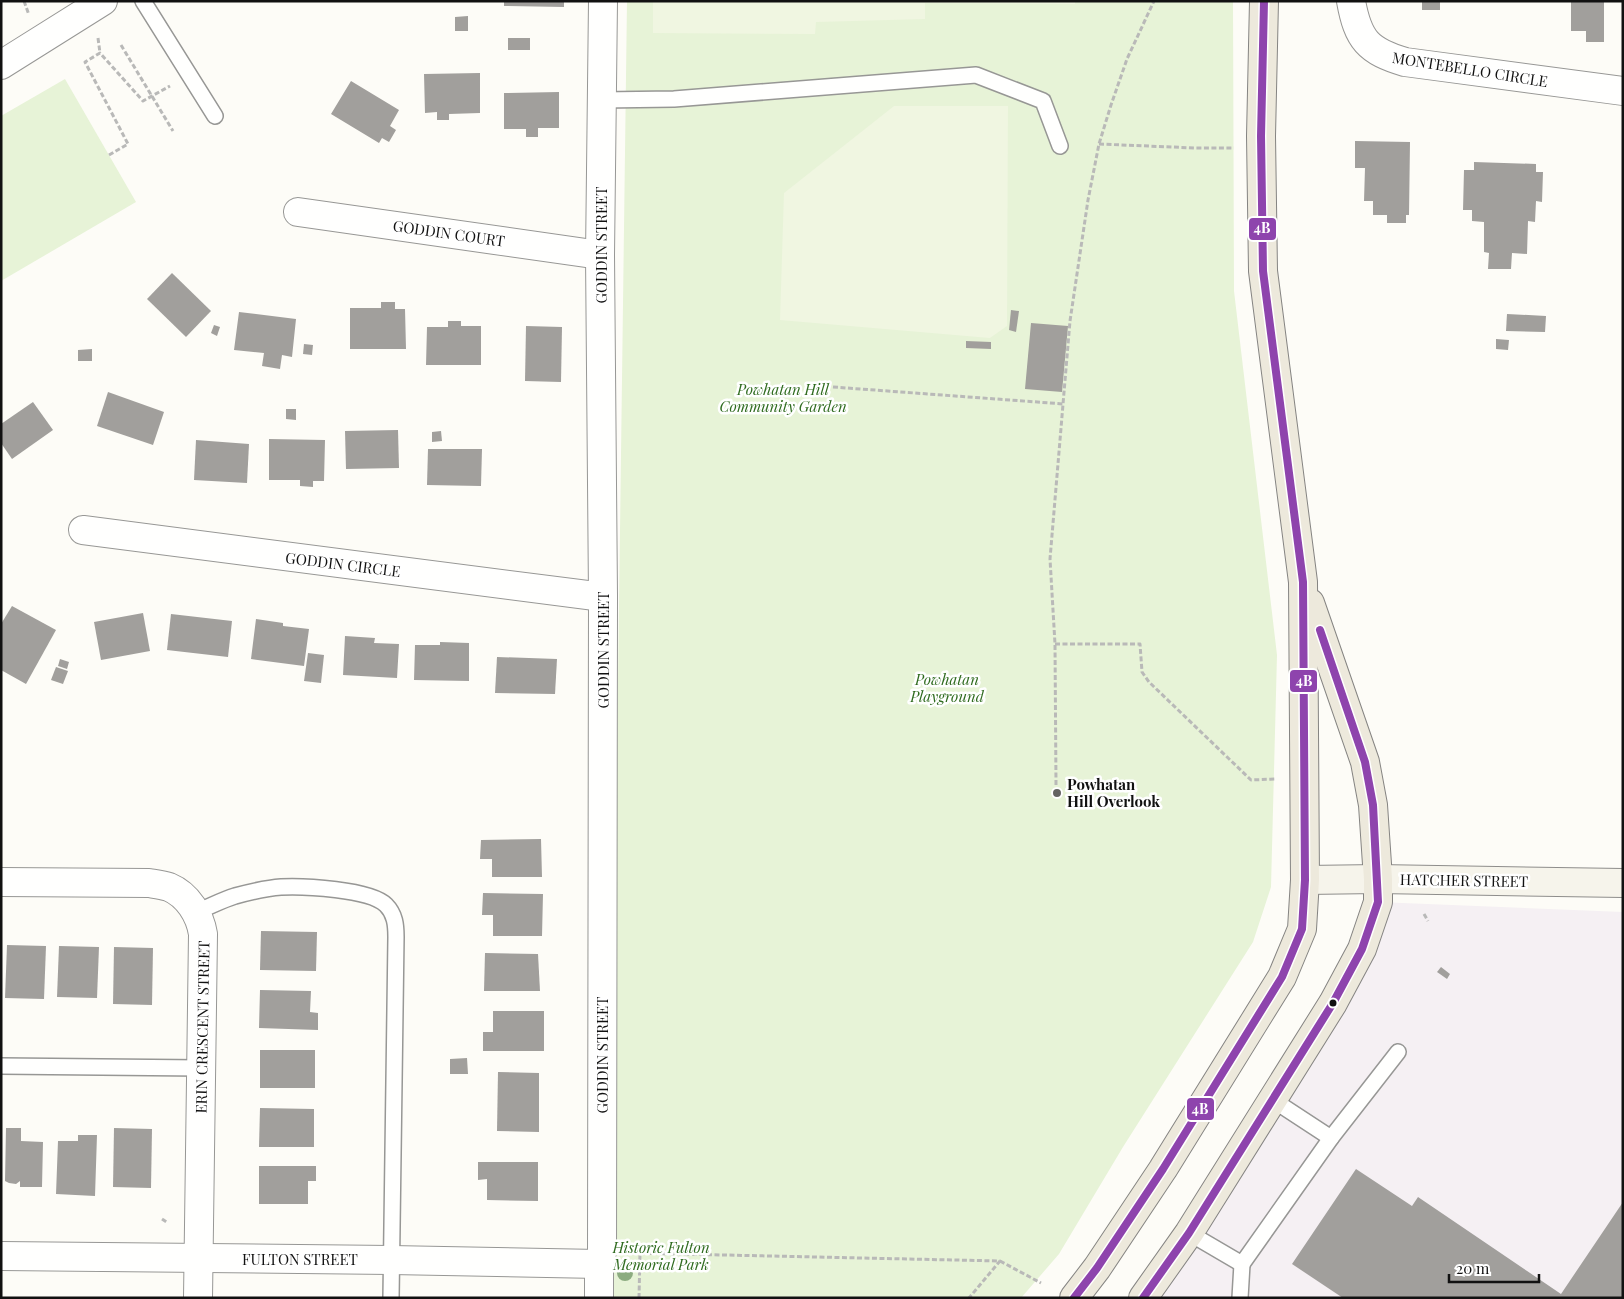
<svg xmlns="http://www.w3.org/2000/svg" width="1624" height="1299" font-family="'Playfair Display',serif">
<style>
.industrial{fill:#f5f0f3}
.green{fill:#e7f3d7}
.pitch{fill:#f0f6e1}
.building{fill:#a19f9c}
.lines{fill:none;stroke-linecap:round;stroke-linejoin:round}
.lane-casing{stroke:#979795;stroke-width:18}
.street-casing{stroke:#979795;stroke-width:30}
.secondary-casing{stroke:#8e8d8b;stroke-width:30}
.primary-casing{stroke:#858482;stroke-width:30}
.path{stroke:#b9b9b8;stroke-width:3;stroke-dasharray:5 2.5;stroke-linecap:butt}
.lane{stroke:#fffffe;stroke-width:15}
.street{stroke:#fffffe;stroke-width:28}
.secondary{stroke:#f6f4eb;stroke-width:28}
.primary{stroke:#ede9dc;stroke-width:28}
.bus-1-casing{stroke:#fff;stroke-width:11}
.bus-1{stroke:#8e44ad;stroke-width:8}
.tree{fill:#8cac80}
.poi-dot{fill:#646362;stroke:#fff;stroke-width:2}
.bus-dot{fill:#111;stroke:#fff;stroke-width:2}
.labels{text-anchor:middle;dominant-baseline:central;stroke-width:5;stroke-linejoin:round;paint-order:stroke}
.street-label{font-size:15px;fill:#111;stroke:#fff}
.park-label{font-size:15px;font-style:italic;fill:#2f6b1f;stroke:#fff}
.poi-label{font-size:15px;font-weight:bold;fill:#111;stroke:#fff;text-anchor:start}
.line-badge{stroke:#fff;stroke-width:2}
.badge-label{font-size:14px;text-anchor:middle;font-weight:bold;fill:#fff}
</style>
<rect width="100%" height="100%" fill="#fdfcf7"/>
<path class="industrial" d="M1378 902 1623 912V1298H1138Z"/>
<g class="green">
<path d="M627 1H1233L1234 291 1277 655 1271 887 1253 942 1123 1147 1059 1254 1021 1298H611V1212Z"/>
<path d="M65 79 136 202 1 281V116Z"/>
</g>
<g class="pitch">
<path d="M653 1H1075V4L925 3V19L816 22 815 34 653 33Z"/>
<path d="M894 106H1008L1007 326 990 338 780 320 784 193Z"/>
</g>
<g class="building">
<path d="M504 1H564V7L504 6Z"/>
<rect x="1422" y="1" width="18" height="9"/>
<path d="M1571 1H1604V42H1586V31H1571Z"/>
<path d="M468 16V31H455V17Z"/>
<rect x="508" y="38" width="22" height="12"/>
<path d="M480 73V113L449 114V120H437V112L425 113 424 74Z"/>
<path d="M351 81 399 110 390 126 396 130 389 142 382 138 379 143 331 114Z"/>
<path d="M559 92V128H538V137H526V129H504V93Z"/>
<path d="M1355 141 1410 142 1409 215H1406V223H1387V215H1373V201H1364L1365 168H1355Z"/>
<path d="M1474 162 1536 164V172H1543L1542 202 1536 201 1535 222 1528 221 1527 254 1512 253 1511 269H1488L1489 253 1484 252V222L1472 221V210H1463L1464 170H1474Z"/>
<path d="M172 273 211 311 186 337 147 299Z"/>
<path d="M381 302H395V309H405L406 349H350V308H381Z"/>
<path d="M1011 310 1019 311 1016 332 1009 330Z"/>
<path d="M239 312 296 319 292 357 282 355 280 369 262 366 264 353 234 350Z"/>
<path d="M1507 314 1546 316 1545 332 1506 331Z"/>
<path d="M448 321H461V326H481V365H426L427 327H448Z"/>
<path d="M1031 323 1068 326 1062 392 1025 389Z"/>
<path d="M214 325 220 327 217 336 211 333Z"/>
<path d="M526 326 562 327 561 382 525 381Z"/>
<path d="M1496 339 1509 340 1508 350 1496 349Z"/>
<path d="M966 341 991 342V349L966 348Z"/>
<path d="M304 344 313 345 312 355 303 354Z"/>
<path d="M92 349V361H78V350Z"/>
<path d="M108 392 164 412 153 445 97 426Z"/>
<path d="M33 402 53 430 12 459 1 443V424Z"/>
<path d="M286 409H296V420L286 419Z"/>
<path d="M398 430 399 468 346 469 345 431Z"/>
<path d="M441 431 442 441 432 442V432Z"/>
<path d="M269 439 325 440 324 481H313V487L300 486V480H269Z"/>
<path d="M196 440 249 444 247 483 194 480Z"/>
<path d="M428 449H482L481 486 427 485Z"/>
<path d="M12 606 56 630 26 684 1 670V624Z"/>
<path d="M143 613 150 651 101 660 94 622Z"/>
<path d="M171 614 232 621 228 657 167 650Z"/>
<path d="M256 619 283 623V626L309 629 304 666 251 659Z"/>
<path d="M345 636 375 638 374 643 399 644 397 678 343 675Z"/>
<path d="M440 642 469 643V681L414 680 415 645H440Z"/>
<path d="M308 653 324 655 321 683 304 681Z"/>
<path d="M497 657 557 659 555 694 495 693Z"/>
<path d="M60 659 69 662 67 669 58 666Z"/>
<path d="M56 667 68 671 63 684 51 680Z"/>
<path d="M541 839 542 877H492V859H480L481 840Z"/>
<path d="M483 893 543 894 542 936H493V915H482Z"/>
<path d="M261 931 317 932 316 971 260 970Z"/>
<path d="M7 945 46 946 44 999 5 998Z"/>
<path d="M59 946 99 947 97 998 57 997Z"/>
<path d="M114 947 153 948 152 1005 113 1004Z"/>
<path d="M485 953 538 954 540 991H484Z"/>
<path d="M1441 967 1450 974 1447 979 1437 972Z"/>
<path d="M260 990 311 991 310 1012 318 1013V1030L259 1028Z"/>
<path d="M493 1011H544V1051H483V1032H493Z"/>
<rect x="260" y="1050" width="55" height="38"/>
<path d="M467 1058 468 1074H450V1059Z"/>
<path d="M498 1072 539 1073V1132L497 1131Z"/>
<path d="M260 1108 314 1109V1147H259Z"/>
<path d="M6 1128H21V1141L43 1142 42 1187H20V1181L16 1184 9 1183 5 1181Z"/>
<path d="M114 1128 152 1129 151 1188 113 1187Z"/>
<path d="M78 1135H97L95 1196 56 1194 58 1141H78Z"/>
<path d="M478 1162H538V1201L487 1200V1179L478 1180Z"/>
<path d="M259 1166H316V1181H308V1204H259Z"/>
<path d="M1356 1169 1412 1206 1418 1197 1561 1294 1623 1202V1298H1343L1292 1264Z"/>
</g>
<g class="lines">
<g class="lane-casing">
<g id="lane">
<path d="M143 1 215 116"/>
<path d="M602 100 674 99 976 75 1043 101 1060 146"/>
<path d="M196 912C209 907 222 900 235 896 250 892 266 888 281 887 303 886 370 889 386 905 395 914 396 925 396 937L391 1298"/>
<path d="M1 1066 201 1068"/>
<path d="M1273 1100 1331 1138"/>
<path d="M1189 1233 1242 1264 1331 1138 1398 1052"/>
<path d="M1240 1298 1242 1264"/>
</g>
</g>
<g class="street-casing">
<g id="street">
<path d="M1351 1C1358 40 1368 51 1405 62L1623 91"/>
<path d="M1 65 103 1"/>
<path d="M298 212 600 255"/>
<path d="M83 530 603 597"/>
<path d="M1 882 149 883C155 884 163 885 169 887 188 895 200 915 203 934L198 1298"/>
<path d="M1 1256 391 1260 599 1264"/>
<path d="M599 1298V1264L602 1252 603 597 600 255 603 1"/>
</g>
</g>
<g class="secondary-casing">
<path id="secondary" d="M1305 880 1378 879 1623 883"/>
</g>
<g class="primary-casing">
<g id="primary">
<path d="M1074 1298 1097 1268 1163 1169 1282 977 1302 929 1305 880 1303 582 1263 271 1261 136 1264 1"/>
<path d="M1143 1298 1189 1233 1333 1003 1362 949 1378 902V879L1373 805 1365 762 1310 603"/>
</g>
</g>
<g class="path">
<path d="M24 1 29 15"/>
<path d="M98 38 100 53"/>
<path d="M121 45 173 131"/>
<path d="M1099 144 1195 148H1234"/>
<path d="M109 155 128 144 85 62 100 53 143 101 170 86"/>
<path d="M833 387 1064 404"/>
<path d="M1055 644H1140L1142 672 1149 682 1251 780 1276 779"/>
<path d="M1056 785 1055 644 1050 559 1070 321 1088 200 1099 144 1111 105 1127 59 1154 1"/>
<path d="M1424 914 1428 921"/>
<path d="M162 1219 168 1223"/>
<path d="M632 1253 1000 1261 969 1298"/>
<path d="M1000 1261 1041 1283"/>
<path d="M639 1298 640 1253"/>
</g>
<use href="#lane" class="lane"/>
<use href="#street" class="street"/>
<use href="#secondary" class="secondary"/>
<use href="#primary" class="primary"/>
<g class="bus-1-casing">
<g id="bus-1">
<path d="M1074 1298 1097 1268 1163 1169 1282 977 1302 929 1305 880 1303 582 1263 271 1261 136 1264 1"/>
<path d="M1143 1298 1189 1233 1333 1003 1362 949 1378 902 1373 805 1365 762 1320 630"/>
</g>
</g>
<use href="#bus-1" class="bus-1"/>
</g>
<circle class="tree" cx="625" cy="1273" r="8"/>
<circle class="poi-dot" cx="1057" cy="793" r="5"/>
<circle class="bus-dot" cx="1333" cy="1003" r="4.5"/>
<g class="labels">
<g class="street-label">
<text transform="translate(1470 69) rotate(9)">MONTEBELLO CIRCLE</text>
<text transform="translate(449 233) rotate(8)">GODDIN COURT</text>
<text transform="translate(601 245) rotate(-90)">GODDIN STREET</text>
<text transform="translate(343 564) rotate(7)">GODDIN CIRCLE</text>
<text transform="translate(603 650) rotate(-90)">GODDIN STREET</text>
<text transform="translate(1464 880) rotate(1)">HATCHER STREET</text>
<text transform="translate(202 1027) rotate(-89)">ERIN CRESCENT STREET</text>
<text transform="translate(602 1055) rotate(-90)">GODDIN STREET</text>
<text x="300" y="1259">FULTON STREET</text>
</g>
<g class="park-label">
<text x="783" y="389">Powhatan Hill<tspan x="783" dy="17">Community Garden</tspan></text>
<text x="947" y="679">Powhatan<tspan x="947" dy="17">Playground</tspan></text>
<text x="661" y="1247">Historic Fulton<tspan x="661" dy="17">Memorial Park</tspan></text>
</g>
<g class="poi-label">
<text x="1067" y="784">Powhatan<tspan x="1067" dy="17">Hill Overlook</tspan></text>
</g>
</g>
<g class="line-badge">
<rect x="1248" y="217" width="29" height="24" rx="5" fill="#8e44ad"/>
<rect x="1289" y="669" width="29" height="24" rx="5" fill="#8e44ad"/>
<rect x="1186" y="1097" width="29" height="24" rx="5" fill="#8e44ad"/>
</g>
<g class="badge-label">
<text x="1262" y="233">4B</text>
<text x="1304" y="686">4B</text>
<text x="1200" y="1114">4B</text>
</g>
<rect width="1624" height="1299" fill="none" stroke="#111111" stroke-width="5"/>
<path d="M1449 1274v8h90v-8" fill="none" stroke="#111111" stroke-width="2.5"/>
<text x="1456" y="1274" font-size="15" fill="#111111" stroke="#ffffff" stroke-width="4" paint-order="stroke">20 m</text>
</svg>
